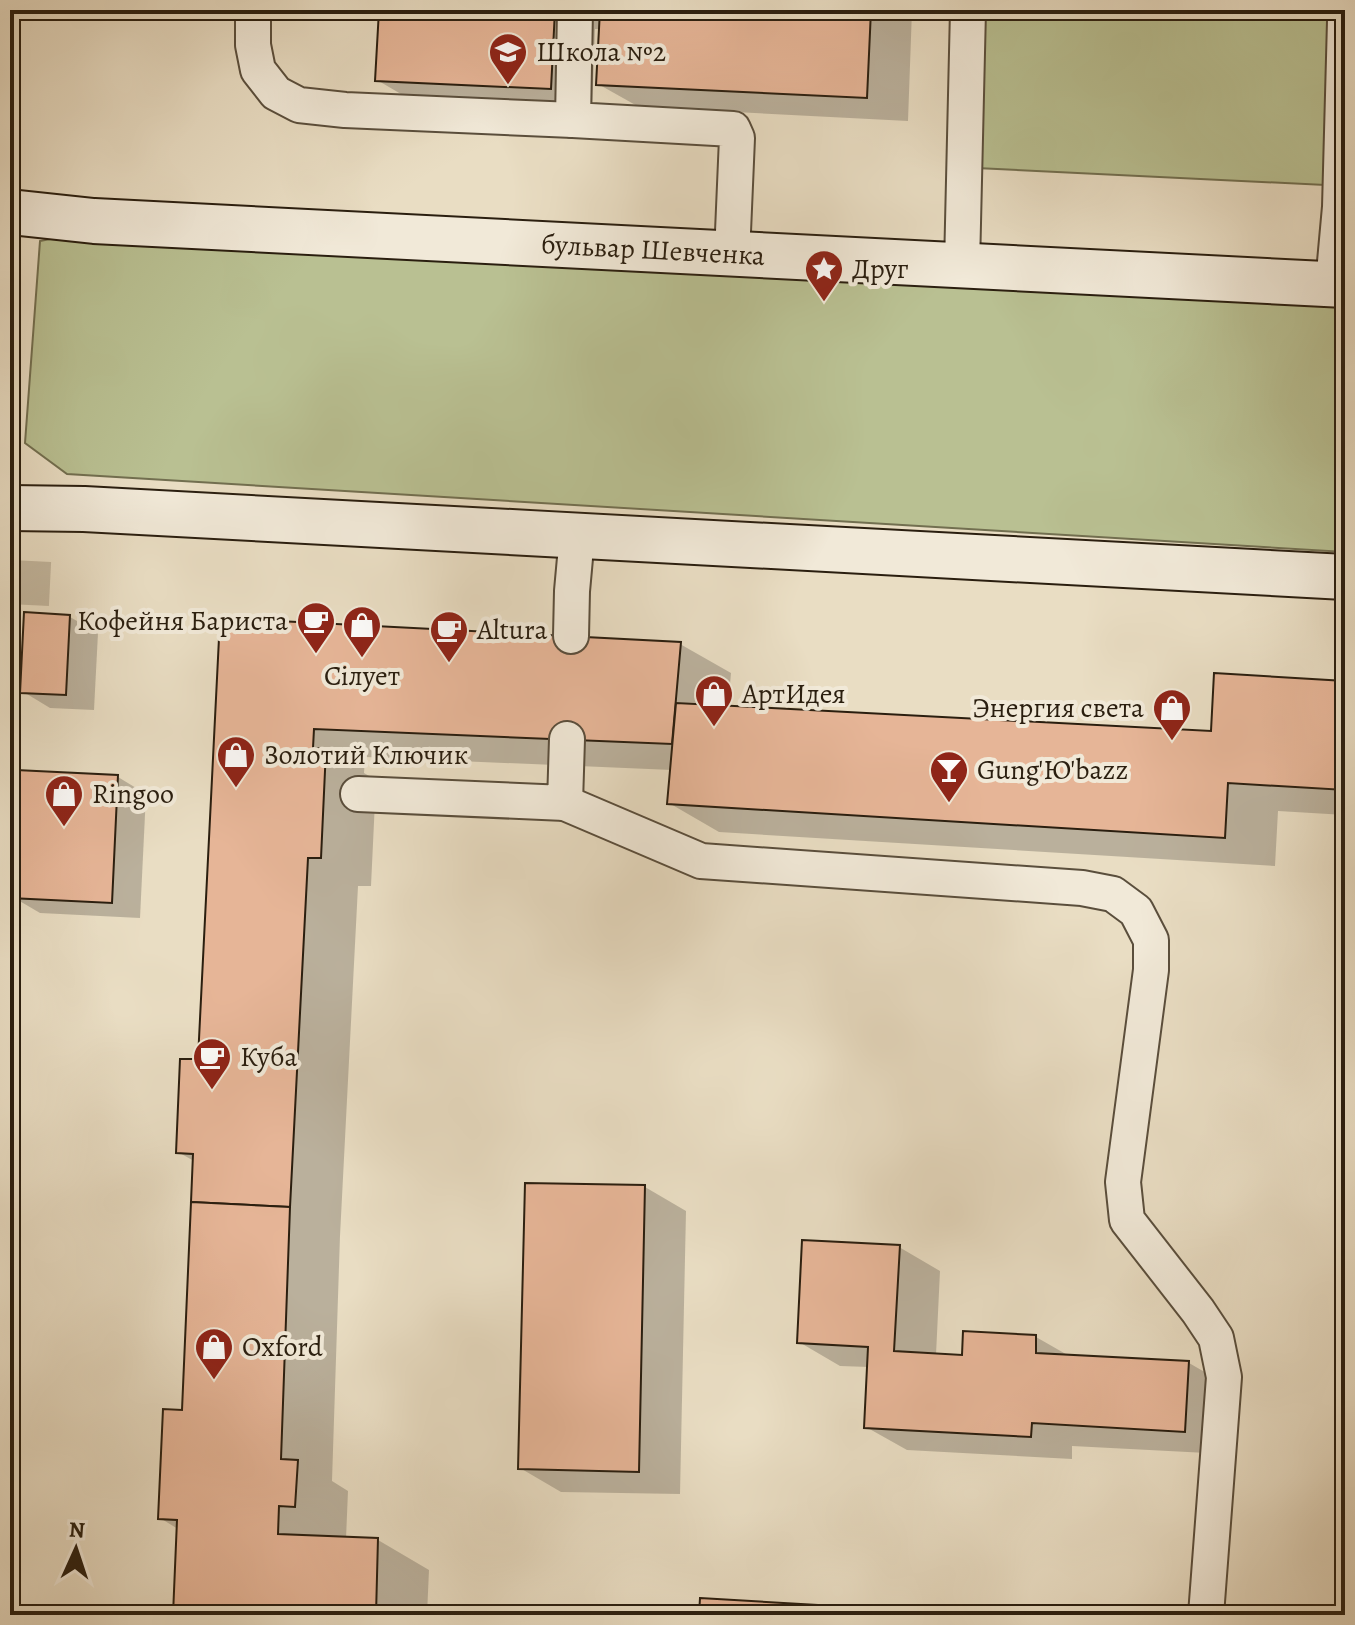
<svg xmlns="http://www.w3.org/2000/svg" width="1355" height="1625" font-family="Alegreya,serif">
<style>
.green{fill:#b9c092;stroke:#726f50;stroke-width:2}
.shadow{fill:#0003}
.building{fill:#e6b597;stroke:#2a1e0f;stroke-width:2}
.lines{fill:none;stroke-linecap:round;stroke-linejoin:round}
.pedestrian-tunnel{stroke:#c3b79f;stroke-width:44;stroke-dasharray:44 22;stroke-linecap:butt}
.service-casing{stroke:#5a4e3c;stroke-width:38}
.secondary-casing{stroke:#2a1e0f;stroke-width:48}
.service{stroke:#f1e9d8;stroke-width:34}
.secondary{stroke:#f1e9d8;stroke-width:44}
.labels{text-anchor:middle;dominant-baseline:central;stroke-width:8;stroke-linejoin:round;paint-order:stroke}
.poi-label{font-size:28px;fill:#2a1e0f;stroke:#f1e9d8;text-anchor:start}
.street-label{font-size:28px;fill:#2a1e0f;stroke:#f1e9d8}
</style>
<rect width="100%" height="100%" fill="#e9ddc3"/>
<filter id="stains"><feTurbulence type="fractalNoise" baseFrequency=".0025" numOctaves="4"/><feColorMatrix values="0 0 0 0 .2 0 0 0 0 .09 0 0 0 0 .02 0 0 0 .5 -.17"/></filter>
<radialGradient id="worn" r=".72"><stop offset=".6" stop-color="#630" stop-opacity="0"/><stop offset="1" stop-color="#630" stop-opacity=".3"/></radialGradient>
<g class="green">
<path d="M967 10H1345V186L956 167Z"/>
<path d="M105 228 1345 301V552L67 474 25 443 40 241Z"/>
</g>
<g class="shadow">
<path d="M381 10H912L908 121 639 107 598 84 601 29H595L592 112 418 104 377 80Z"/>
<path d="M70 617 98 633 94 710 50 708 22 691Z"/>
<path d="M222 620 680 644 731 673 728 708 1212 733 1345 683V815L1278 811 1275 866 719 832 669 803 672 770 365 757 364 773 376 780 371 886H358L340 1236 332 1481 348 1491 346 1539 378 1540 429 1570 427 1615H175L178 1529 160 1518 184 1413 194 1161 178 1152 200 1062Z"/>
<path d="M118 777 146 794 140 918 40 913 11 896Z"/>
<path d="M645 1187 686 1211 680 1494 561 1492 520 1468Z"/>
<path d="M899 1247 940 1271 936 1355 964 1357 1036 1337 1071 1357 1189 1363 1229 1386 1226 1454 1072 1446V1459L907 1450 866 1427 869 1367 840 1366 799 1342Z"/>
<path d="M816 1607 830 1615H701Z"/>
</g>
<g class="building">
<path d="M379 10H555L551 89 375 81Z"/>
<path d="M600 10H871L867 98 596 85Z"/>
<path d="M24 612 70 615 66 695 20 693Z"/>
<path d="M220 618 681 642 672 744 314 729 313 748 326 749 321 858H308L290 1207 191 1202 193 1154 176 1153 180 1059H198Z"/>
<path d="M1214 673 1345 681V790L1228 783 1225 838 667 804 676 703 1211 731Z"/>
<path d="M16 770 118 775 112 903 10 898Z"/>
<path d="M525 1183 645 1185 639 1472 518 1469Z"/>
<path d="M191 1202 290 1207 281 1459 298 1460 295 1507 279 1506 278 1534 378 1538 376 1615H173L177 1520 158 1519 163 1409 182 1410Z"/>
<path d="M802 1240 900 1245 894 1351 962 1355 963 1331 1036 1335V1353L1189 1361 1185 1432 1032 1423 1031 1437 864 1428 868 1347 797 1343Z"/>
<path d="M700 1598 817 1605 816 1615H699Z"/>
<path d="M907 1611 968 1615H907Z"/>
</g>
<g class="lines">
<path class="pedestrian-tunnel" d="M10 582 50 584"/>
<g class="service-casing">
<g id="service">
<path d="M253 10V45L258 70 276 93 299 105 345 110 573 120"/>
<path d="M575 10 573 120 733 129 737 138 732 255"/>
<path d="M962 266 968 10"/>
<path d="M1333 284 1340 207 1345 21"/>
<path d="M571 636 572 591 577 536"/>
<path d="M358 794 565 803 567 739"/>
<path d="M565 803 701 861 1082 888 1113 894 1136 911 1151 940V970L1123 1182 1127 1220 1198 1311 1216 1338 1224 1377 1206 1615"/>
</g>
</g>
<g class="secondary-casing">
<g id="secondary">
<path d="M10 212 94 221 1345 285"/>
<path d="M10 508 84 509 1345 577"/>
</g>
</g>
<use href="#service" class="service"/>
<use href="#secondary" class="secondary"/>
</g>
<defs>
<g id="school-pin" transform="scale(2)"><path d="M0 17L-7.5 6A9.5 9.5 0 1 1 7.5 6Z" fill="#8f2418" stroke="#f1e9d8"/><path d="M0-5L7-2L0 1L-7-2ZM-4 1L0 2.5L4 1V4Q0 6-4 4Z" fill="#fff"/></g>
<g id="sight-pin" transform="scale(2)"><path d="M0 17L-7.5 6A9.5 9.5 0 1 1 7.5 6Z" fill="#8f2418" stroke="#f1e9d8"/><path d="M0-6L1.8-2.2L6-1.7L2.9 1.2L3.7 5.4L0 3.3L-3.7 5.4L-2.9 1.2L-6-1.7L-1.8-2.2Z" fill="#fff"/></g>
<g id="cafe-pin" transform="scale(2)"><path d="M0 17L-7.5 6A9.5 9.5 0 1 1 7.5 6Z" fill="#8f2418" stroke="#f1e9d8"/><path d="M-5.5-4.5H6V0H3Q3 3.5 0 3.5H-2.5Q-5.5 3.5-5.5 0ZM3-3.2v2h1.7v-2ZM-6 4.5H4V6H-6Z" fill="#fff"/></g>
<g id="shop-pin" transform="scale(2)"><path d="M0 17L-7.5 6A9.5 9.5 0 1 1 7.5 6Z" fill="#8f2418" stroke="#f1e9d8"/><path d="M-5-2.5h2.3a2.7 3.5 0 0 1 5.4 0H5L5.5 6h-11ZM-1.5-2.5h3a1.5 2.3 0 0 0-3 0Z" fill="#fff"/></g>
<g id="bar-pin" transform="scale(2)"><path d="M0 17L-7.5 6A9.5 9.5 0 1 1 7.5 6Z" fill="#8f2418" stroke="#f1e9d8"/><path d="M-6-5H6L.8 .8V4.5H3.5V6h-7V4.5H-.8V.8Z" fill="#fff"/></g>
</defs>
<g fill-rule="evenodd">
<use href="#school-pin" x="508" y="52"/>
<use href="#sight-pin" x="824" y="269"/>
<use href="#cafe-pin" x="316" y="621"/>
<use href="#shop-pin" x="362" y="625"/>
<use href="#cafe-pin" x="449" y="630"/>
<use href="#shop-pin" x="714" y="694"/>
<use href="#shop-pin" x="1172" y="708"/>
<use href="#shop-pin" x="236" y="755"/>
<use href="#bar-pin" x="949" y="770"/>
<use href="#shop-pin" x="64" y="794"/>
<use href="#cafe-pin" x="212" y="1057"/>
<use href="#shop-pin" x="214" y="1347"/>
</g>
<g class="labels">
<g class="poi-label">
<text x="536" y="52">Школа №2</text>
<text x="852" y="269">Друг</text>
<text x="288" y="621" text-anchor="end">Кофейня Бариста</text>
<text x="477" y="630">Altura</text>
<text x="362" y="676" text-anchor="middle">Сілует</text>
<text x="742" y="694">АртИдея</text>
<text x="1144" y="708" text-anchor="end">Энергия света</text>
<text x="264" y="755">Золотий Ключик</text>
<text x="977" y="770">Gung'Ю'bazz</text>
<text x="92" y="794">Ringoo</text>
<text x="240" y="1057">Куба</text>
<text x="242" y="1347">Oxford</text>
</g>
<g class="street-label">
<text transform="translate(653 250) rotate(3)">бульвар Шевченка</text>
</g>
</g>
<rect width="1355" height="1625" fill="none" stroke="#e9ddc3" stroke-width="40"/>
<rect x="12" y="12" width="1331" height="1601" fill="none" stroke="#2a1e0f" stroke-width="4"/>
<rect x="20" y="20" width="1315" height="1585" fill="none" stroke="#2a1e0f" stroke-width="2"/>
<g transform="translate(76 1549) rotate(3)" stroke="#f1e9d8" stroke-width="6" paint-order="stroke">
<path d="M0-6L14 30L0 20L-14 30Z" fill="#2a1e0f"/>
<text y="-12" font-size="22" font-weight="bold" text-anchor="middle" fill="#2a1e0f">N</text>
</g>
<rect width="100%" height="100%" filter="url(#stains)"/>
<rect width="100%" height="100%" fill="url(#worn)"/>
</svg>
